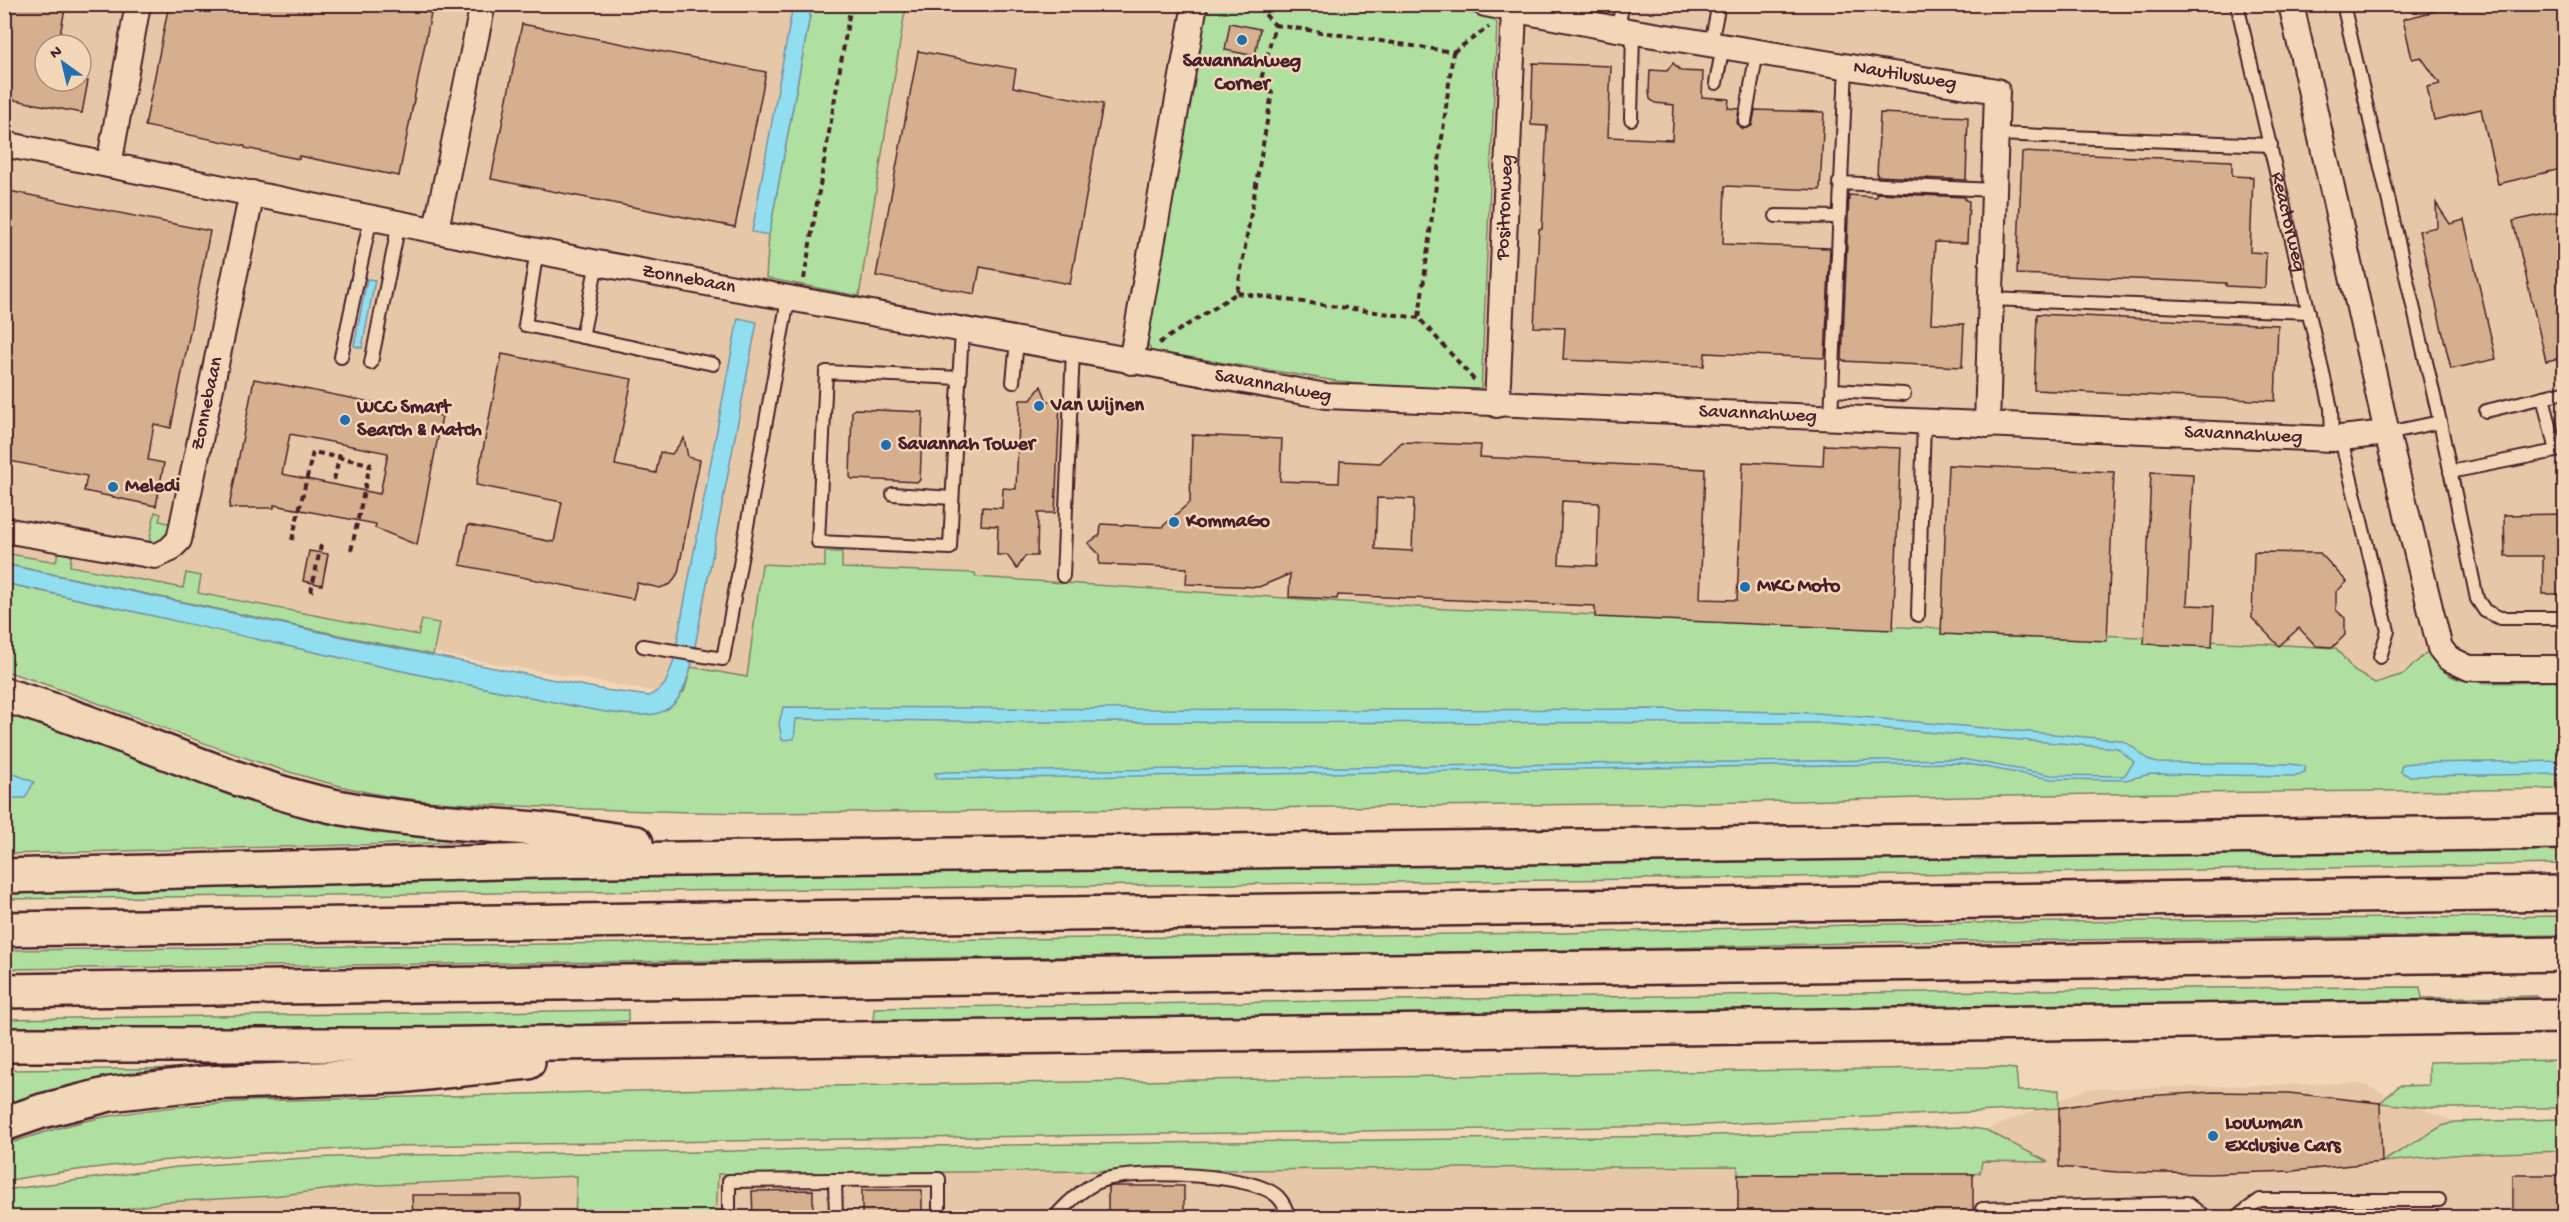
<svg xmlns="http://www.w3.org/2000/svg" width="2569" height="1222" font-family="'Gochi Hand',sans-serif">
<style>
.built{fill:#e6c8a8;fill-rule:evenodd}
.green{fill:#afe0a0;stroke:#7c8066;stroke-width:1.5}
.water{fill:#91def0;stroke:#7592a1;stroke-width:1.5}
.building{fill:#d6af8e;stroke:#4a1f2b;stroke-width:1.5;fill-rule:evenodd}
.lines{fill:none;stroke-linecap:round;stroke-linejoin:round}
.lane-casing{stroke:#4a1f2b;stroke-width:16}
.street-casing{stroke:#4a1f2b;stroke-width:28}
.highway-casing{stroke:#4a1f2b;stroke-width:38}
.path{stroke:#4a1f2b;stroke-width:4;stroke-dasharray:6 4.5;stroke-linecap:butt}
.lane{stroke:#f1d7b8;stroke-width:12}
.street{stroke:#f1d7b8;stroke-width:24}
.highway{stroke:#f1d7b8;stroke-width:33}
.poi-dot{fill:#1f6fb2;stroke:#f1d7b8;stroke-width:2}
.labels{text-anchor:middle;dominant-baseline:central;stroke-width:5;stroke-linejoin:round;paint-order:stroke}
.poi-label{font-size:20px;font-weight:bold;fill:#4a1f2b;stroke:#f1d7b8;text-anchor:start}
.street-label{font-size:20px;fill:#4a1f2b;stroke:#f1d7b8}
</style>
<rect width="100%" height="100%" fill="#f1d7b8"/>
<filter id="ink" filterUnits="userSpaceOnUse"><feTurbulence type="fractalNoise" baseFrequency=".0167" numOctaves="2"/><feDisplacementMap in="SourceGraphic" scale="12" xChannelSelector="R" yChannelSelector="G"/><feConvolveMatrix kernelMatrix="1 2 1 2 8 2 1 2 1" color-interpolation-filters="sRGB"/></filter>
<g filter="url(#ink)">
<g class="built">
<path d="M4 5H2564V697L713 702 5 577ZM45 45H81V81H45Z"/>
<path d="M2359 1083 2454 1122 2564 1119V1218H5V1190L177 1167 305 1158 399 1155 697 1152 924 1146 1685 1136 1963 1127 1986 1130 2087 1089Z"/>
</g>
<g class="green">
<path d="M812 5H906L859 296 766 278 769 235Z"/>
<path d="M1204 5H1425L1488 16 1497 23 1481 393 1355 384 1151 351 1145 336Z"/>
<path d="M155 512 161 514 159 521 173 524 167 538 157 544 149 543Z"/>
<path d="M59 547 72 550 70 566 183 588 186 573 201 576 198 593 418 635 422 620 439 623 433 655 5 564 4 553 56 562Z"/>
<path d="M825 552H842V568L975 573 976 577 1447 609 2101 635 2336 648 2354 671 2375 683 2404 674 2429 650C2434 662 2440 671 2453 677 2475 687 2538 681 2564 681V789L2093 794 1703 803 760 813C680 812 600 810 520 806 470 804 419 803 371 793 244 767 128 709 5 671L4 583 476 686 621 714 684 692 691 667 747 677 762 564 825 567Z"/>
<path d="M4 706 510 841 5 854Z"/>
<path d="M2564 844V864L1725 878 5 899 4 890 357 879Z"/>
<path d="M2564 916V935L1888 942 1563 951 4 969 5 950 1562 933 1888 924Z"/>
<path d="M2420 987 2422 998 2536 996V1004L873 1025 874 1008 2180 988Z"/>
<path d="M628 1010V1021L594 1023V1030L5 1031 4 1019Z"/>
<path d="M2564 1060V1108H2432L2380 1103 2399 1086 2429 1085V1062Z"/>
<path d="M1993 1067 2016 1069 2018 1091 2059 1090V1108L1685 1126 399 1146C267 1153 135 1158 5 1181V1145C41 1133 78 1121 116 1115 161 1107 207 1104 253 1101L830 1086Z"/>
<path d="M224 1068 5 1110V1070Z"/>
<path d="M2564 1119V1151L2463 1154 2382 1162 2442 1126 2454 1122Z"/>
<path d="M1963 1127 1986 1130 2048 1162 1982 1161 1980 1173 1973 1174 1738 1175V1166L718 1174 716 1218 575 1217 577 1176 357 1186 273 1196 164 1202 86 1217 5 1218V1190L177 1167 305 1158 399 1155 697 1152 924 1146 1685 1136Z"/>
</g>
<g class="water">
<path d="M793 5H812L769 235 752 232Z"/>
<path d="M367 279 375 280 362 348 354 346Z"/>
<path d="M738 318 757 322 691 667C685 688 679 709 655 714 626 720 552 701 520 695 347 662 176 620 5 583L4 564 380 645 605 690 649 696 659 690 665 684 673 663Z"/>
<path d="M783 707 1335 710 1663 709 1816 713 2120 740C2136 745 2142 760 2158 763L2290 764 2304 766 2305 772 2294 776 2151 774 2125 780 2051 779 1962 763 937 779 935 773 948 772 1962 759 2051 775 2124 776 2134 762 2117 748 1818 723 1033 722 796 719 794 739 782 740 779 724Z"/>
<path d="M2564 761V774L2409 776 2401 772V767L2404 764 2412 763Z"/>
<path d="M5 770 34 782 25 798H5Z"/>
</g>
<g class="building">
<path d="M4 4H66L58 45H45V81H88L82 113 4 98Z"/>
<path d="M169 4H388L431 13 399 176 299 156V159L245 148V146L145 126Z"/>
<path d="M2465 4H2565V168L2498 184 2481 109 2434 120 2427 87 2440 84 2421 57 2412 59 2403 19Z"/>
<path d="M1230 23 1260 29 1255 56 1225 50Z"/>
<path d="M522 24 766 72 735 227 491 179Z"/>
<path d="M918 51 1016 69 1013 87 1103 104 1070 284 980 267 975 294 876 276Z"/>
<path d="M1533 63 1611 66 1608 137 1672 140 1674 105 1655 103 1650 99 1649 92 1650 70 1667 71 1673 63 1681 71 1703 72 1702 97 1729 99 1728 108 1739 109 1737 123 1743 129 1752 126 1755 110 1824 112 1820 190 1725 186 1723 244 1830 248 1825 358 1705 353 1704 366 1563 360 1565 328 1534 327 1539 229H1542L1547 126 1531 125Z"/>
<path d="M1880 113 1968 117 1966 180 1877 176Z"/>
<path d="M2022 152 2232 161V176L2253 177 2250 252 2266 253 2265 288 2226 286V283L2017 274Z"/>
<path d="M4 190 210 231 171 428 154 424 148 460 164 463 156 506 84 491 87 476 4 460Z"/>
<path d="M1876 193 1965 197V200L1969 201 1967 243 1935 242 1931 323 1964 324 1962 367 1842 361 1849 195 1876 197Z"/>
<path d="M2436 203 2450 224 2464 220 2496 359 2451 369 2419 231 2437 227Z"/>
<path d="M2565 210V357L2546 361 2513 221Z"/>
<path d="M2037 314 2278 325 2275 401 2034 390Z"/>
<path d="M502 354 632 379 615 465 656 473 660 452 672 454 684 438 688 457 700 460 678 573 671 584 660 588 637 583 633 599 460 565 468 525 554 542 562 502 476 485Z"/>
<path d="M254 379 442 416 417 545 375 528 376 524 274 505V508H229ZM290 434 388 453 380 494 282 474Z"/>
<path d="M1041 386 1047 401 1060 402 1055 513H1038L1037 556H1025L1017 569 1007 555H997L998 526 981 525 982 507 1002 508 1003 488 1016 489 1020 400H1031Z"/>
<path d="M855 409 923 412 920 480 918 482 878 480 852 479 850 477 852 411Z"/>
<path d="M1192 435 1282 439 1280 481 1339 483 1340 461 1380 463 1402 442 1481 445 1480 457 1705 469 1700 599 1737 600 1743 462 1823 466 1824 445 1901 448 1893 630 1595 617V606L1338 595 1337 599 1289 597 1290 574 1259 587 1186 584 1187 568 1099 564V554L1088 543 1100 535 1101 524 1162 527 1190 502ZM1377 498 1414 499 1412 551 1375 549ZM1562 501 1599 503 1597 566 1559 564Z"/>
<path d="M1948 465 2114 472 2107 641 1941 634Z"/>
<path d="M2151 472 2193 474 2187 605 2214 606 2212 647 2144 644Z"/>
<path d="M2565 514V594H2543V556H2505L2504 515Z"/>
<path d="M309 551 328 554 322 585 303 581Z"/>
<path d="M2254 552 2320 553 2347 582 2336 592V610L2345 618V635L2333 647 2316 646 2299 628 2279 646 2252 618Z"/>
<path d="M2213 1092 2289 1093 2380 1103 2382 1162 2292 1171 2208 1174 2117 1172 2059 1167V1108L2126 1097Z"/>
<path d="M1909 1174H1973V1218H1738V1175Z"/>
<rect x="2513" y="1175" width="52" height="43"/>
<path d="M1113 1186H1184V1218H1108V1187Z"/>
<path d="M813 1190V1218H753L752 1191Z"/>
<rect x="862" y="1190" width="60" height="28"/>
<path d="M412 1195H521V1218H413Z"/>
</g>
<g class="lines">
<g class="lane-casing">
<g id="lane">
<path id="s1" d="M2237 4 2331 408 2332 439"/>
<path d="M2343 4 2440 422 2477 599 2485 611 2500 618H2564"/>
<path d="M1617 29 1623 4"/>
<path d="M1711 43 1719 4"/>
<path d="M1716 83 1723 46"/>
<path d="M1631 119 1633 31"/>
<path d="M1745 121 1757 51"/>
<path d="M1996 134 2271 145"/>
<path d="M1839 183 1995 190"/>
<path d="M1776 216 1838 217"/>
<path d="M537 250 525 325 713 364"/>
<path d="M1991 299 2309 312"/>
<path d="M582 337 597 263"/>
<path d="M341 357 371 217"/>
<path d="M371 363 399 223"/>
<path d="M960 378 826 372 818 542 950 548C953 476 958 404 962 331"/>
<path d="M1013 382 1017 341"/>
<path d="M1833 390 1904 394"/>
<path d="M2486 411 2564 392"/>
<path d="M1831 418 1846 66"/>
<path d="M2387 433 2440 422"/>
<path d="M2341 439 2388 631 2380 657"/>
<path d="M2450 472 2556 451 2543 397"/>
<path d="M893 494 952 498"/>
<path d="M1063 576 1073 351"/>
<path d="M1918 615 1924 422"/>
<path d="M643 646 723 659 788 299"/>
<path d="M835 1180 836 1218"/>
<path d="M1982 1209 2187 1203 2206 1218"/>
<path d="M729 1218V1181L939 1179V1218"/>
<path d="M1054 1218C1068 1202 1086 1185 1106 1179 1138 1170 1254 1173 1278 1197 1283 1202 1287 1211 1289 1218"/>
<path d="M2235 1218 2260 1200H2439"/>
</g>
</g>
<g class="street-casing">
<g id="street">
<path id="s2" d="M1485 4 1617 29 1997 91 1987 425"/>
<path d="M2291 4 2387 433 2440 648 2448 658 2469 668H2564"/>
<path id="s3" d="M4 144 597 263 1326 396 2332 439 2387 433"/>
<path d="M109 165 138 4"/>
<path d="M436 229 483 4"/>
<path d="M1131 362 1195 4"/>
<path id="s4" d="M1497 405 1514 10"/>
<path id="s5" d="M4 530 155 556 169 550 179 540 252 193"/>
</g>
</g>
<g class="highway-casing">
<g id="highway">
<path d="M4 695C110 725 208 775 315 802 388 820 462 822 536 829 569 832 603 839 636 843"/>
<path d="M4 876 536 861 2564 832"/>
<path d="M4 929 2564 893"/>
<path d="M4 991 2564 954"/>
<path d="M4 1045H402L2564 1016"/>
<path d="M4 1124 42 1111 110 1094 204 1083 399 1076 528 1062"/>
</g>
</g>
<g class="path">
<path d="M1275 25 1453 52 1419 318 1476 382"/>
<path d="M1453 52 1489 27"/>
<path d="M804 279 851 4"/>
<path d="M1237 293 1419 318"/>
<path d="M1159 343 1237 293 1272 93 1261 80 1275 25 1255 4"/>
<path d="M334 480 341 449"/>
<path d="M292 540 313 452 370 464 351 551"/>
<path d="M311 592 321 545"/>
</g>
<use href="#lane" class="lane"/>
<use href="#street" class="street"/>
<use href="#highway" class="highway"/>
</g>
</g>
<g class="poi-dot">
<circle cx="1242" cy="40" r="6"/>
<circle cx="1039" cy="406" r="6"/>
<circle cx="345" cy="420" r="6"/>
<circle cx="886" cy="445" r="6"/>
<circle cx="113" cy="487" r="6"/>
<circle cx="1174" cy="522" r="6"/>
<circle cx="1745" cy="587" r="6"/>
<circle cx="2213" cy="1136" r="6"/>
</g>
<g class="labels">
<g class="poi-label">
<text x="1242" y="62" text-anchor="middle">Savannahweg<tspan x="1242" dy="23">Corner</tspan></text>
<text x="1051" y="406">Van Wijnen</text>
<text x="357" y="408">WCC Smart<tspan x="357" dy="23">Search &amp; Match</tspan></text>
<text x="898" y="445">Savannah Tower</text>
<text x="125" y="487">Meledi</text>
<text x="1186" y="522">KommaGo</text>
<text x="1757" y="587">MKC Moto</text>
<text x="2225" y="1124">Louwman<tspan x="2225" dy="23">Exclusive Cars</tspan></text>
</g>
<g class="street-label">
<text stroke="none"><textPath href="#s2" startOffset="426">Nautilusweg</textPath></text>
<text stroke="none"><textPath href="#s4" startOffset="198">Positronweg</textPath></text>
<text stroke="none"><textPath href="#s1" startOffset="224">Reactorweg</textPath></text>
<text stroke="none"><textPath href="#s3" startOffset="698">Zonnebaan</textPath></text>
<text stroke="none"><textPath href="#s3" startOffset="1292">Savannahweg</textPath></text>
<text stroke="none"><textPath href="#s5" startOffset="322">Zonnebaan</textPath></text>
<text stroke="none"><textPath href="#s3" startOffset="1778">Savannahweg</textPath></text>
<text stroke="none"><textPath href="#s3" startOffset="2264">Savannahweg</textPath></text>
</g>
</g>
<rect width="2569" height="1222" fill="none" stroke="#f1d7b8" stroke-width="24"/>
<rect x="12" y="12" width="2545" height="1198" fill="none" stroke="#4a1f2b" stroke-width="2" filter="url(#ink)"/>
<g transform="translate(63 63) rotate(326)"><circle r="28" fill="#f1d7b8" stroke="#ae8d80" stroke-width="1.5"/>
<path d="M0-4.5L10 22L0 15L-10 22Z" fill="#1f6fb2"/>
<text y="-9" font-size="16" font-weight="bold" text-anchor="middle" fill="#4a1f2b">N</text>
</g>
</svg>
